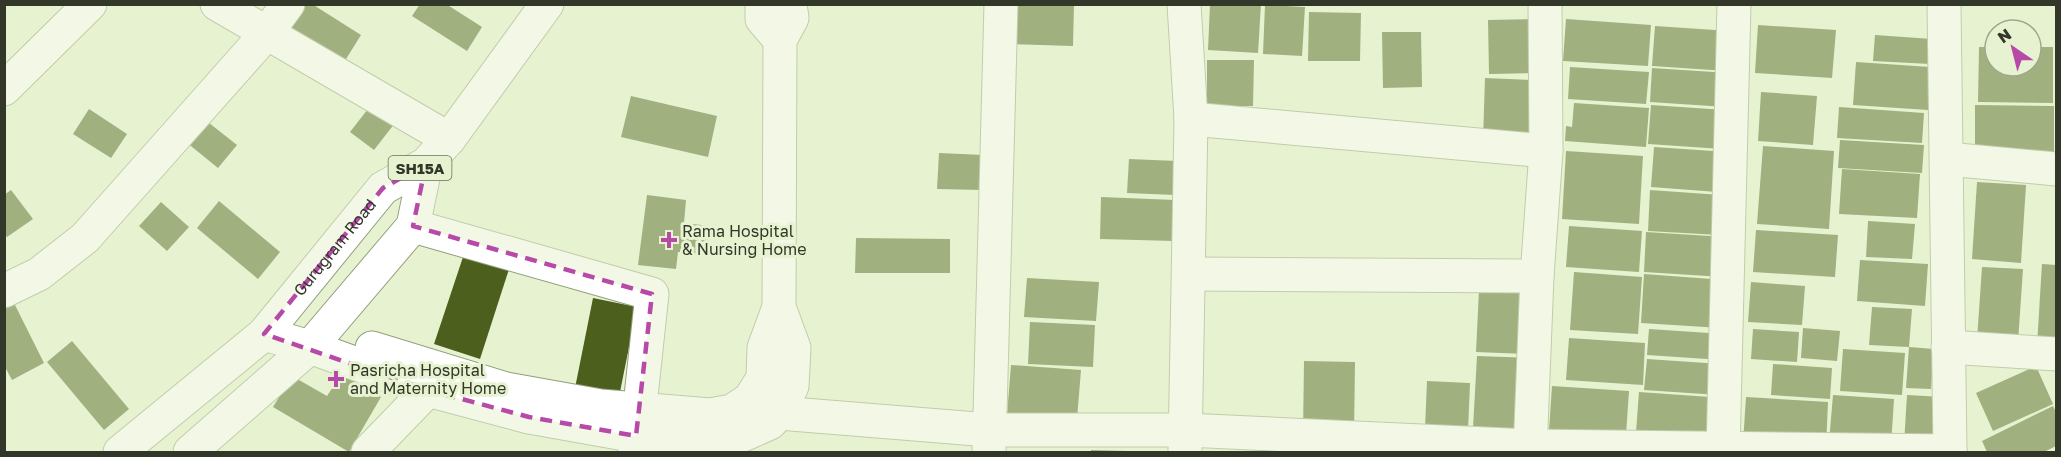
<svg xmlns="http://www.w3.org/2000/svg" width="2061" height="457" font-family="'Golos Text',sans-serif">
<style>
.building{fill:#4d5f1d}
.lines{fill:none;stroke-linecap:round;stroke-linejoin:round}
.minor-casing{stroke:#939e7d;stroke-width:35}
.major-casing{stroke:#939e7d;stroke-width:35}
.minor{stroke:#fff;stroke-width:33}
.major{stroke:#fff;stroke-width:33}
.marked{fill:none;stroke:#b74aa8;stroke-width:4.5;stroke-dasharray:12 8;stroke-linejoin:round}
.poi-dot{fill:#b74aa8;stroke:#e7f3d0;stroke-width:2}
.labels{text-anchor:middle;dominant-baseline:central;stroke-width:6;stroke-linejoin:round;paint-order:stroke}
.shield{fill:#e7f3d0;stroke:#686f5b;stroke-width:1.5}
.shield-label{font-size:15px;font-weight:bold;fill:#323729}
.poi-label{font-size:16px;fill:#323729;stroke:#e7f3d0;text-anchor:start}
.street-label{font-size:16px;fill:#323729;stroke:#e7f3d0}
</style>
<rect width="100%" height="100%" fill="#e7f3d0"/>
<g class="building">
<path d="M306 4H312L361 35 341 67 287 34Z"/>
<path d="M420 4H446L482 27 467 51 412 16Z"/>
<path d="M1014 4H1074L1073 46 1012 44Z"/>
<path d="M1210 4H1261L1258 53 1208 50Z"/>
<path d="M1265 5 1305 7 1302 56 1263 54Z"/>
<path d="M1309 12 1361 13 1360 61H1308Z"/>
<path d="M1534 19V73L1489 74 1488 20Z"/>
<path d="M1566 19 1651 25 1648 66 1563 61Z"/>
<path d="M1758 25 1836 30 1832 78 1755 73Z"/>
<path d="M1655 26 1730 31 1727 71 1652 66Z"/>
<path d="M1382 32H1421L1422 87 1383 88Z"/>
<path d="M1875 35 1932 39 1930 64 1873 61Z"/>
<path d="M1979 47H1995V66H2031V47H2053V103L1978 102Z"/>
<path d="M1207 60H1254L1253 106H1207Z"/>
<path d="M1856 62 1930 67 1928 110 1853 105Z"/>
<path d="M1570 67 1649 72 1646 104 1568 99Z"/>
<path d="M1652 68 1729 73 1726 107 1650 102Z"/>
<path d="M1485 78 1533 80 1531 142 1483 140Z"/>
<path d="M1761 92 1817 96 1813 145 1758 141Z"/>
<path d="M631 96 717 116 708 157 621 137Z"/>
<path d="M1574 103 1649 108 1646 147 1565 141 1566 126 1572 127Z"/>
<path d="M371 105 395 123 374 150 350 132Z"/>
<path d="M1651 105 1725 110 1722 149 1648 144Z"/>
<path d="M1975 105 2054 106V155H1975Z"/>
<path d="M1839 107 1924 113 1922 143 1837 138Z"/>
<path d="M89 109 127 134 111 158 73 134Z"/>
<path d="M204 119 237 145 218 168 186 142Z"/>
<path d="M1840 140 1924 145 1922 173 1838 168Z"/>
<path d="M1763 146 1834 151 1829 229 1757 224Z"/>
<path d="M1654 147 1728 152 1717 192 1651 187Z"/>
<path d="M1566 151 1643 156 1639 224 1562 219Z"/>
<path d="M939 153 984 155 983 190 937 189Z"/>
<path d="M1129 159 1177 161 1175 195 1127 193Z"/>
<path d="M1842 169 1920 174 1917 218 1839 214Z"/>
<path d="M1977 182 2026 185 2021 263 1972 259Z"/>
<path d="M11 190 33 219 7 237 4 233V195Z"/>
<path d="M1650 190 1721 195 1719 235 1648 231Z"/>
<path d="M647 195 686 200 684 223 710 226 707 255 678 252 676 269 638 265Z"/>
<path d="M1101 197 1175 200 1174 241 1100 239Z"/>
<path d="M219 201 280 252 258 279 197 228Z"/>
<path d="M161 202 189 227 167 251 139 226Z"/>
<path d="M1868 221 1915 224 1912 259 1866 257Z"/>
<path d="M1569 226 1642 231 1639 272 1566 267Z"/>
<path d="M1756 230 1838 235 1835 277 1753 272Z"/>
<path d="M1646 232 1726 237 1723 277 1644 272Z"/>
<path d="M856 238 950 239V273H855Z"/>
<path d="M465 251 510 266 480 359 434 344Z"/>
<path d="M1860 260 1928 264 1925 306 1857 301Z"/>
<path d="M2042 264 2056 265V346L2037 345Z"/>
<path d="M1982 267 2023 269 2018 342 1977 340Z"/>
<path d="M1574 272 1642 277 1638 334 1570 330Z"/>
<path d="M1644 274 1725 280 1721 328 1641 323Z"/>
<path d="M1027 278 1099 282 1096 321 1024 317Z"/>
<path d="M1751 282 1805 286 1802 325 1748 322Z"/>
<path d="M1479 290 1532 292 1529 354 1476 352Z"/>
<path d="M593 298 637 307 617 407 573 398Z"/>
<path d="M13 301 44 363 12 380 4 365V306Z"/>
<path d="M1872 307 1912 309 1909 347 1869 345Z"/>
<path d="M1030 322 1095 325 1093 367 1028 364Z"/>
<path d="M1803 328 1840 331 1837 361 1801 358Z"/>
<path d="M1649 329 1724 334 1722 360 1647 355Z"/>
<path d="M1753 329 1799 332 1797 362 1751 359Z"/>
<path d="M1569 338 1645 343 1643 385 1566 380Z"/>
<path d="M72 341 129 409 104 430 47 362Z"/>
<path d="M1909 347 1934 349 1931 389 1906 388Z"/>
<path d="M1843 349 1905 353 1902 395 1840 391Z"/>
<path d="M1477 356 1530 358 1527 430 1473 428Z"/>
<path d="M1647 359 1721 364 1719 395 1644 390Z"/>
<path d="M1304 361 1355 362 1354 435H1303Z"/>
<path d="M1773 364 1832 368 1830 399 1771 395Z"/>
<path d="M1011 365 1081 370 1077 419 1007 415Z"/>
<path d="M2036 366 2053 404 1993 431 1976 393Z"/>
<path d="M342 373 381 397 349 452 273 407 292 376 327 396Z"/>
<path d="M1427 381 1470 383 1468 431 1425 429Z"/>
<path d="M1552 386 1629 391 1626 435 1549 430Z"/>
<path d="M1639 392 1710 397 1707 437 1636 432Z"/>
<path d="M1833 395 1894 399 1891 446 1829 442Z"/>
<path d="M1907 395 1943 397 1940 446 1904 444Z"/>
<path d="M1746 397 1828 402 1826 448 1743 443Z"/>
<path d="M2053 406 2056 412V446L2044 452H1987L1982 441Z"/>
<path d="M1091 450 1127 451V452H1091Z"/>
</g>
<g class="lines">
<g class="minor-casing">
<g id="minor">
<path d="M217 4 449 139"/>
<path d="M1184 4 1191 119 1185 451"/>
<path d="M1944 4 1950 452"/>
<path d="M4 89 90 4"/>
<path d="M1191 119 1546 151"/>
<path d="M1947 159 2056 169"/>
<path d="M413 226 652 294 635 452"/>
<path d="M1189 274 1537 276"/>
<path d="M4 291 39 274 85 238 266 34 288 4"/>
<path d="M1948 347 2056 354"/>
<path d="M779 413 989 430H1186L1530 446 1950 451"/>
<path d="M989 451 1001 4"/>
<path d="M368 452 428 390"/>
<path d="M1530 452 1537 276 1546 151 1545 4"/>
<path d="M1723 452 1734 4"/>
</g>
</g>
<g class="major-casing">
<g id="major">
<path d="M762 4V19L780 40"/>
<path d="M264 334 310 347 428 390 529 417 636 436 743 435 770 423 779 413 792 386 794 348 779 307 780 40 792 18 790 4"/>
<path d="M372 348 506 389 601 406 710 415 732 411 750 399 763 378 764 348 779 307"/>
<path id="s1" d="M120 452 264 334 383 188 426 164 449 139 547 4"/>
<path d="M190 452 310 347 413 226 426 164"/>
</g>
</g>
<use href="#minor" class="minor"/>
<use href="#major" class="major"/>
</g>
<path d="M0 0H2061V457H0ZM426 164 413 226 652 294 636 436 529 417 428 390 264 334 383 188Z" fill="#e7f3d0" fill-opacity=".55" fill-rule="evenodd"/>
<path class="marked" d="M426 164 413 226 652 294 636 436 529 417 428 390 264 334 383 188Z"/>
<g class="poi-dot">
<path d="M666 231h6v6h6v6h-6v6h-6v-6h-6v-6h6z"/>
<path d="M333 370h6v6h6v6h-6v6h-6v-6h-6v-6h6z"/>
</g>
<g class="labels">
<rect class="shield" x="388.5" y="156" width="63" height="24" rx="4.5"/>
<g class="shield-label">
<text x="420" y="168">SH15A</text>
</g>
<g class="poi-label">
<text x="682" y="231">Rama Hospital<tspan x="682" dy="18">&amp; Nursing Home</tspan></text>
<text x="350" y="370">Pasricha Hospital<tspan x="350" dy="18">and Maternity Home</tspan></text>
</g>
<g class="street-label">
<text stroke="none"><textPath href="#s1" startOffset="298">Gurugram Road</textPath></text>
</g>
</g>
<rect width="2061" height="457" fill="none" stroke="#323729" stroke-width="12"/>
<g transform="translate(2013 48) rotate(325)"><circle r="28" fill="#e7f3d0" stroke="#9fa88d" stroke-width="1.5"/>
<path d="M0-4.5L10 22L0 15L-10 22Z" fill="#b74aa8"/>
<text y="-9" font-size="16" font-weight="bold" text-anchor="middle" fill="#323729">N</text>
</g>
</svg>
